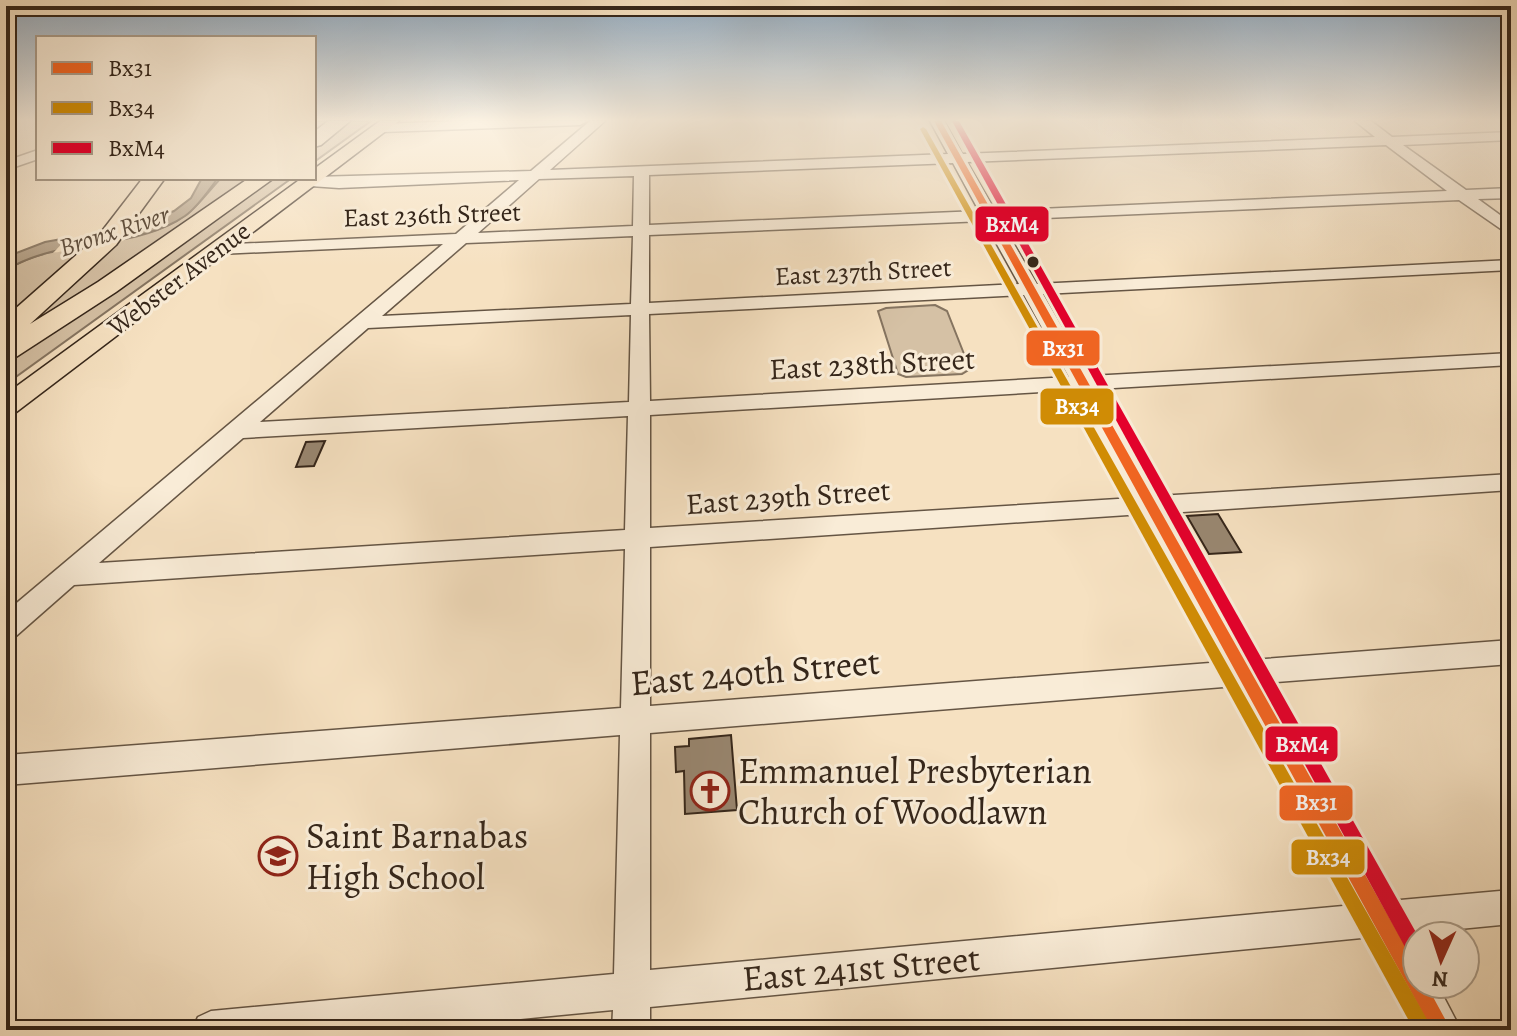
<svg xmlns="http://www.w3.org/2000/svg" width="1517" height="1036" font-family="Alegreya,serif">
<style>
.green{fill:#d5c1a5;stroke:#857460;stroke-width:2}
.water{fill:#b4a188;stroke:#81705c;stroke-width:2}
.pier{fill:#f6e1c1}
.building{fill:#998771;stroke:#35261a;stroke-width:2}
.lines{fill:none;stroke-linecap:round;stroke-linejoin:round}
.minor-casing{stroke:#655544;stroke-width:3}
.major-casing{stroke:#35261a;stroke-width:3}
.highway-casing{stroke:#35261a;stroke-width:3}
.minor{fill:#f9ecd7;fill-rule:evenodd}
.major{fill:#f6e1c1;fill-rule:evenodd}
.highway{fill:#f6e1c1;fill-rule:evenodd}
.bus-1-casing{stroke:#f9ecd7;stroke-width:6}
.bus-2-casing{stroke:#f9ecd7;stroke-width:6}
.bus-3-casing{stroke:#f9ecd7;stroke-width:6}
.bus-1{fill:#f26522;fill-rule:evenodd}
.bus-2{fill:#d08c05;fill-rule:evenodd}
.bus-3{fill:#e4002b;fill-rule:evenodd}
.bus-dot{fill:#35261a;stroke:#f9ecd7;stroke-width:3}
.labels{text-anchor:middle;dominant-baseline:central;stroke-width:6;stroke-linejoin:round;paint-order:stroke}
.far-street-label{font-size:26px;fill:#35261a;stroke:#f9ecd7}
.far-water-label{font-size:26px;font-style:italic;fill:#615140;stroke:#f9ecd7}
.street-label{font-size:30px;fill:#35261a;stroke:#f9ecd7}
.near-street-label{font-size:36px;fill:#35261a;stroke:#f9ecd7}
.near-poi-label{font-size:36px;fill:#35261a;stroke:#f9ecd7;text-anchor:start}
.line-badge{stroke:#f9ecd7;stroke-width:3}
.badge-label{font-size:22px;text-anchor:middle;font-weight:bold;fill:#fff}
</style>
<rect width="100%" height="100%" fill="#f6e1c1"/>
<filter id="stains"><feTurbulence type="fractalNoise" baseFrequency=".0025" numOctaves="4"/><feColorMatrix values="0 0 0 0 .2 0 0 0 0 .09 0 0 0 0 .02 0 0 0 .5 -.17"/></filter>
<radialGradient id="worn" r=".72"><stop offset=".6" stop-color="#630" stop-opacity="0"/><stop offset="1" stop-color="#630" stop-opacity=".3"/></radialGradient>
<g class="green">
<path d="M314 121H371L314 162Z"/>
<path d="M221 178H292L6 384V270C58 238 124 251 177 221 195 210 207 193 221 178Z"/>
<path d="M935 305 947 311 970 369 962 374 906 377 898 374 878 311 886 308Z"/>
</g>
<path class="water" d="M202 178H218C208 191 198 207 185 216 137 249 62 236 6 270V257L45 242 139 225 174 211 191 198Z"/>
<path class="pier" d="M140 222 123 241 53 253 72 233Z"/>
<g class="building">
<path d="M325 441 314 466 296 467 306 442Z"/>
<path d="M1218 514 1241 552 1209 554 1187 516Z"/>
<path d="M731 735 737 810 685 814 684 771 676 772 675 747 689 746V739Z"/>
</g>
<g class="lines">
<g class="minor-casing">
<g id="minor">
<path d="M458 121H587L580 125 382 132 375 128 382 124Z"/>
<path d="M590 121H605L550 170 948 154 930 121H944L962 154 1375 137 1355 121H1371L1392 137 1511 132V140L1403 145 1466 190 1511 188V198L1478 199 1511 223V236L1459 200 1000 220 1037 284 1511 260V270L1043 294 1090 376 1511 353V365L1097 389 1158 496 1511 474V490L1168 513 1252 660 1511 640V664L1265 683 1389 901 1511 890V924L1408 934 1417 950V984H1437L1461 1030H1422L1372 937 650 1007V1030H612L613 1010 406 1030H192L198 1017 211 1011 614 974 620 735 6 785V755L621 708 625 549 74 585 16 636 6 639V612L443 244 219 254 211 249 213 245 456 234 519 180 339 188 310 186 302 181 314 177 531 171ZM1386 145 1447 191 995 211 967 162ZM953 163 979 211 649 225V175ZM634 176 633 226 478 233 539 179ZM984 221 1019 284 649 303V235ZM633 236 631 304 382 316 466 243ZM1024 295 1069 377 650 401 649 314ZM631 315 629 402 260 422 368 328ZM1076 390 1134 498 650 528V415ZM628 416 625 530 99 563 243 438ZM1143 514 1223 662 650 706V547ZM1236 686 1354 905 650 970V733Z"/>
<path d="M38 150V159L6 170V161Z"/>
</g>
</g>
<g class="major-casing">
<path id="major" d="M380 121H399L15 413 6 416V394L302 178H314V169Z"/>
</g>
<g class="highway-casing">
<g id="highway">
<path d="M328 121H350L321 145 314 147V132Z"/>
<path d="M143 178H165L116 245 30 324 98 282 249 178H274L116 292 16 357 6 359V339L16 333H6V317L99 235Z"/>
</g>
</g>
<use href="#minor" class="minor"/>
<use href="#major" class="major"/>
<use href="#highway" class="highway"/>
<g class="bus-1-casing">
<path id="bus-1" d="M934 121H941L1417 967V984H1426L1451 1030H1432Z"/>
</g>
<g class="bus-2-casing">
<path id="bus-2" d="M923 127 926 129 1433 1030H1414L920 129Z"/>
</g>
<g class="bus-3-casing">
<path id="bus-3" d="M952 121H959L1418 936 1417 961 1411 958Z"/>
</g>
<use href="#bus-1" class="bus-1"/>
<use href="#bus-2" class="bus-2"/>
<use href="#bus-3" class="bus-3"/>
</g>
<linearGradient id="sky" x2="0" y2="1"><stop stop-color="#93acc2"/><stop offset="0.45" stop-color="#fbf2e3"/><stop offset="1" stop-color="#fbf2e3" stop-opacity="0"/></linearGradient>
<rect width="1517" height="266" fill="url(#sky)"/>
<defs>
<g id="church-ring" transform="scale(2)"><circle r="9.5" fill="#f9ecd7" stroke="#8f2418" stroke-width="1.5"/><path d="M-1.2-6h2.4v3.5h3.3v2.4h-3.3V6h-2.4V-.1h-3.3v-2.4h3.3Z" fill="#8f2418"/></g>
<g id="school-ring" transform="scale(2)"><circle r="9.5" fill="#f9ecd7" stroke="#8f2418" stroke-width="1.5"/><path d="M0-5L7-2L0 1L-7-2ZM-4 1L0 2.5L4 1V4Q0 6-4 4Z" fill="#8f2418"/></g>
</defs>
<g fill-rule="evenodd">
<use href="#church-ring" x="710" y="791"/>
<use href="#school-ring" x="278" y="856"/>
</g>
<circle class="bus-dot" cx="1033" cy="262" r="7"/>
<g class="labels">
<g class="far-street-label">
<text transform="translate(432 215) rotate(-2)">East 236th Street</text>
<text transform="translate(863 272) rotate(-3)">East 237th Street</text>
<text transform="translate(179 279) rotate(-37)">Webster Avenue</text>
</g>
<g class="far-water-label">
<text transform="translate(114 231) rotate(-18)">Bronx River</text>
</g>
<g class="street-label">
<text transform="translate(872 364) rotate(-3)">East 238th Street</text>
<text transform="translate(788 497) rotate(-4)">East 239th Street</text>
</g>
<g class="near-street-label">
<text transform="translate(755 672) rotate(-5)">East 240th Street</text>
<text transform="translate(861 968) rotate(-5)">East 241st Street</text>
</g>
<g class="near-poi-label">
<text x="738" y="770">Emmanuel Presbyterian<tspan x="738" dy="41">Church of Woodlawn</tspan></text>
<text x="306" y="835">Saint Barnabas<tspan x="306" dy="41">High School</tspan></text>
</g>
</g>
<g class="line-badge">
<rect x="974" y="205" width="76" height="38" rx="8" fill="#e4002b"/>
<rect x="1025" y="329" width="76" height="38" rx="8" fill="#f26522"/>
<rect x="1039" y="387" width="76" height="39" rx="8" fill="#d08c05"/>
<rect x="1264" y="725" width="75" height="38" rx="8" fill="#e4002b"/>
<rect x="1278" y="784" width="76" height="38" rx="8" fill="#f26522"/>
<rect x="1290" y="838" width="76" height="38" rx="8" fill="#d08c05"/>
</g>
<g class="badge-label">
<text x="1012" y="232">BxM4</text>
<text x="1063" y="356">Bx31</text>
<text x="1077" y="414">Bx34</text>
<text x="1302" y="752">BxM4</text>
<text x="1316" y="810">Bx31</text>
<text x="1328" y="865">Bx34</text>
</g>
<rect width="1517" height="1036" fill="none" stroke="#f6e1c1" stroke-width="32"/>
<rect x="8" y="8" width="1501" height="1020" fill="none" stroke="#35261a" stroke-width="4"/>
<rect x="16" y="16" width="1485" height="1004" fill="none" stroke="#35261a" stroke-width="2"/>
<rect x="36" y="36" width="280" height="144" fill="#f9ecd7" stroke="#ab9d8b" stroke-width="2"/>
<rect x="52" y="62" width="40" height="12" fill="#f26522" stroke="#ab9d8b" stroke-width="2"/>
<text x="108" y="76" font-size="24" fill="#35261a">Bx31</text>
<rect x="52" y="102" width="40" height="12" fill="#d08c05" stroke="#ab9d8b" stroke-width="2"/>
<text x="108" y="116" font-size="24" fill="#35261a">Bx34</text>
<rect x="52" y="142" width="40" height="12" fill="#e4002b" stroke="#ab9d8b" stroke-width="2"/>
<text x="108" y="156" font-size="24" fill="#35261a">BxM4</text>
<g transform="translate(1441 960) rotate(183)"><circle r="38" fill="#f9ecd7" stroke="#ab9d8b" stroke-width="2"/>
<path d="M0-6L14 30L0 20L-14 30Z" fill="#8f2418"/>
<text y="-12" font-size="22" font-weight="bold" text-anchor="middle" fill="#35261a">N</text>
</g>
<rect width="100%" height="100%" filter="url(#stains)"/>
<rect width="100%" height="100%" fill="url(#worn)"/>
</svg>
